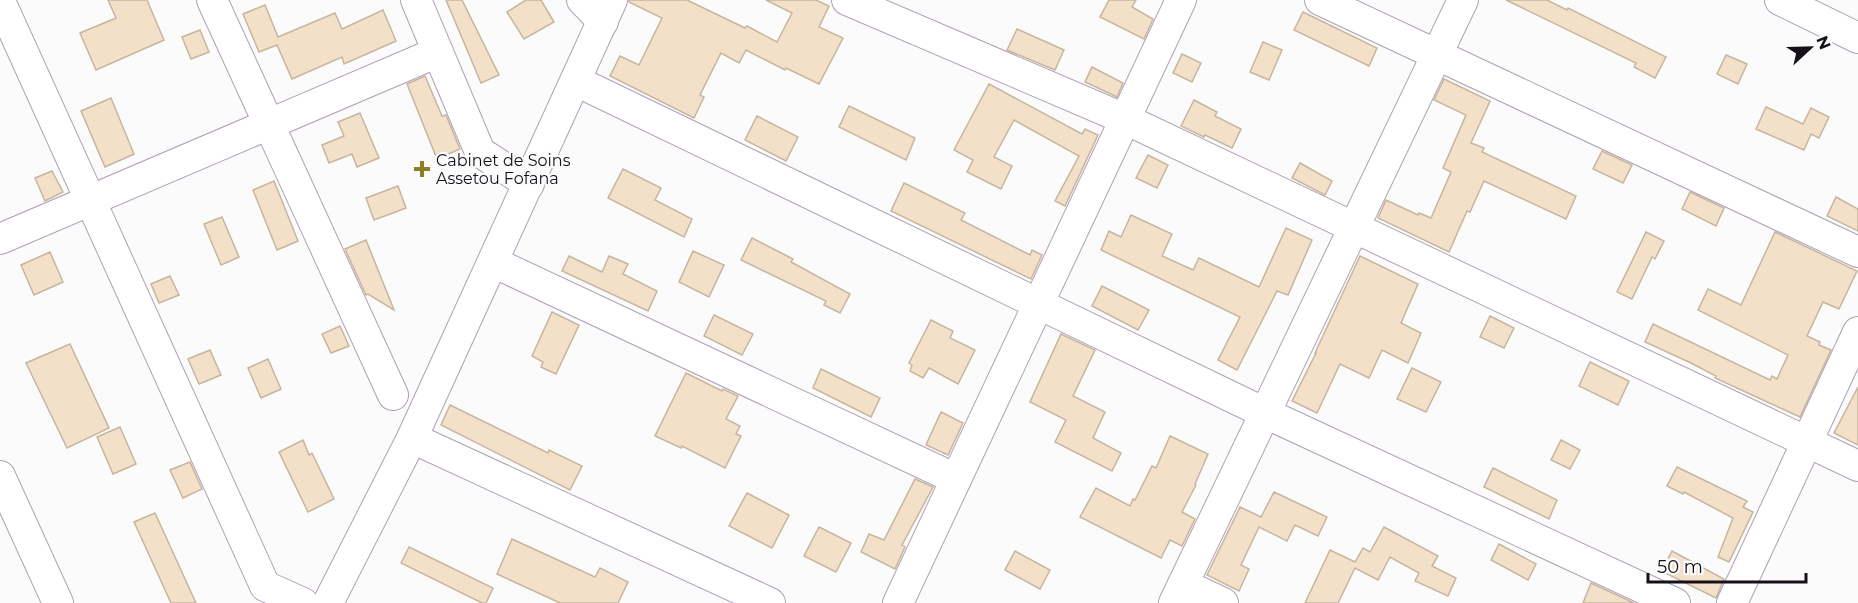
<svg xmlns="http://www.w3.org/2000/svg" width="1858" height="603" font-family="Montserrat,sans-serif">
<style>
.building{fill:#f3e0c8;stroke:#c7b59e;stroke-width:1.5}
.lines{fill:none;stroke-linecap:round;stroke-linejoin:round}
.minor-casing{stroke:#b0a0b7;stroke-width:32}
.minor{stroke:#fff;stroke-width:30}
.poi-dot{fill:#907e24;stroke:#fbfbfb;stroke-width:2}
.labels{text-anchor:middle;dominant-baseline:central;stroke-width:4.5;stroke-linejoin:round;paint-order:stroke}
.poi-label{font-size:16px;fill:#161119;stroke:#fbfbfb;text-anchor:start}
</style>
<rect width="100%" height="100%" fill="#fbfbfb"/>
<g class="building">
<path d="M108 0H147L164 40 96 70 80 33 116 18Z"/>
<path d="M446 0H462L499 75 481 83Z"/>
<path d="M526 0H541L554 22 524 39 507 12Z"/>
<path d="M629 0H687L745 28 747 26 777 42 792 13 766 0H816L829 6 819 27 843 38 819 84 786 68 785 70 746 50 739 63 721 53 700 95 704 97 694 118 610 76 620 56 639 65 662 18 629 2Z"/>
<path d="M1109 0H1136L1132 7 1153 19 1144 39 1100 17Z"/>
<path d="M1506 0H1547L1567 10 1568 8 1666 57 1655 78 1634 67 1636 63Z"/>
<path d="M265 5 278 37 335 13 342 29 383 10 396 41 344 64 342 57 292 79 277 45 259 52 243 14Z"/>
<path d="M1303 12 1377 48 1369 66 1294 30Z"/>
<path d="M1017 29 1064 50 1055 70 1007 50Z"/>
<path d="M200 30 209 52 191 59 182 37Z"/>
<path d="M1263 42 1282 50 1269 80 1250 72Z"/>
<path d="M1182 54 1201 63 1192 82 1173 73Z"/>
<path d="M1726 55 1747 64 1738 84 1717 74Z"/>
<path d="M1092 67 1123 83 1117 97 1085 82Z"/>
<path d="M425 76 442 116 446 115 460 149 437 159 407 84Z"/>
<path d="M1444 79 1490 101 1471 143 1484 148 1482 152 1576 196 1566 219 1484 181 1470 212 1467 211 1449 252 1378 218 1386 200 1418 215 1419 213 1431 218 1451 172 1443 168 1466 115 1434 100Z"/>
<path d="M989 84 1082 134 1085 129 1098 135 1065 206 1055 201 1079 156 1014 120 994 157 1012 166 1001 189 967 172 973 160 954 150Z"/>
<path d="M111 98 134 154 105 167 81 111Z"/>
<path d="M1194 100 1217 112 1215 116 1241 129 1232 148 1205 135 1204 137 1181 126Z"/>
<path d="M849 106 915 138 906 160 839 127Z"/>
<path d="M1766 107 1803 124 1811 108 1829 117 1819 138 1811 134 1804 150 1756 129Z"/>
<path d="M360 113 379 158 357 167 352 154 329 163 322 145 344 136 338 122Z"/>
<path d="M757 116 798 137 786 161 745 140Z"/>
<path d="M1602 151 1632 165 1623 183 1593 169Z"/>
<path d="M1148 155 1168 165 1157 188 1136 178Z"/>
<path d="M1300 163 1332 181 1325 195 1292 178Z"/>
<path d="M623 169 661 188 655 200 692 219 684 237 608 198Z"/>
<path d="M52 171 63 192 45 201 35 178Z"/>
<path d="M274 181 298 241 277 250 253 190Z"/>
<path d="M904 183 965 213 961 220 1030 255 1032 250 1042 255 1031 279 891 211Z"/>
<path d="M398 186 406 208 374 220 366 198Z"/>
<path d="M1690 192 1724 208 1716 226 1682 209Z"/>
<path d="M1836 197 1858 209V231L1827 216Z"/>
<path d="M1131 215 1172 234 1162 256 1193 270 1199 258 1259 287 1286 228 1312 240 1288 295 1277 291 1237 370 1218 360 1240 317 1101 250 1109 231 1121 237Z"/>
<path d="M222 217 239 257 221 265 204 224Z"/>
<path d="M1646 232 1664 241 1655 259 1652 257 1632 299 1617 292Z"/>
<path d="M1775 232 1857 271 1839 309 1823 302 1807 336 1820 342 1819 345 1831 350 1800 417 1715 378 1716 376 1691 363 1645 342 1653 324 1770 380 1772 376 1777 379 1788 355 1698 310 1708 289 1741 305Z"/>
<path d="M752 238 793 259 791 262 850 294 840 313 824 305 826 301 741 260Z"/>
<path d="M366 240 394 310 368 294 366 295 345 249Z"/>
<path d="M693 251 724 265 709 297 679 282Z"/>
<path d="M50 252 63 282 34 295 21 265Z"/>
<path d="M569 256 602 272 609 256 628 264 623 274 657 291 648 311 562 271Z"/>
<path d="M1360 256 1418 284 1401 323 1421 333 1408 363 1382 350 1369 378 1340 364 1317 413 1292 401 1316 353H1315Z"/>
<path d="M170 276 179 295 159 303 151 284Z"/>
<path d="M1102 286 1149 310 1138 330 1092 306Z"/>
<path d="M552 312 579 325 556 374 541 367 543 362 532 356Z"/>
<path d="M714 315 753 334 742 355 704 336Z"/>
<path d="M1490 316 1514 328 1504 348 1480 337Z"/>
<path d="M931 320 953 331 950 338 975 350 958 384 929 368 923 378 910 371 912 365 909 363Z"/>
<path d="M340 326 349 346 331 353 322 334Z"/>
<path d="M1061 334 1095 350 1073 396 1105 412 1093 438 1121 453 1112 471 1055 442 1066 420 1030 402Z"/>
<path d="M70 344 109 428 67 448 26 363Z"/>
<path d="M210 350 221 375 199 384 188 359Z"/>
<path d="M268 359 281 389 261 398 248 368Z"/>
<path d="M1590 362 1629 381 1618 405 1579 386Z"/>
<path d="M1412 368 1441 382 1426 412 1397 399Z"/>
<path d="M821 369 880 398 871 417 813 388Z"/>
<path d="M686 373 722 391 723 389 738 396 726 419 740 426 736 434 741 436 725 468 682 446 681 448 655 436Z"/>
<path d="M1858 387V445L1834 433Z"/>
<path d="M450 405 548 453 549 450 582 466 570 490 441 425Z"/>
<path d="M941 412 963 423 948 455 926 445Z"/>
<path d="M120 427 136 464 113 474 97 437Z"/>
<path d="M1170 436 1208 454 1195 484 1196 485 1182 512 1195 519 1182 546 1170 540 1161 558 1080 517 1096 488 1130 506 1133 499 1135 500 1152 466 1156 468Z"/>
<path d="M303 440 309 455 312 453 334 499 308 512 279 452Z"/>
<path d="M1561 440 1580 450 1570 469 1551 460Z"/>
<path d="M190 462 202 489 183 498 170 470Z"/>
<path d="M1677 467 1747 501 1743 507 1753 512 1729 562 1718 557 1733 518 1684 492 1683 494 1667 486Z"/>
<path d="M1493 468 1557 500 1549 519 1484 487Z"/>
<path d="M915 479 933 487 902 545 905 547 895 569 861 552 869 534 884 540Z"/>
<path d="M1274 492 1327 517 1318 536 1295 525 1287 541 1259 527 1241 565 1249 569 1239 591 1207 575 1240 507 1261 517Z"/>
<path d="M747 493 789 515 772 548 729 526Z"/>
<path d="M155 513 196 603H171L134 522Z"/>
<path d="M819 527 851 543 836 572 804 556Z"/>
<path d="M1384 527 1438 556 1432 566 1456 578 1448 596 1415 581 1419 573 1390 557 1378 580 1355 568 1338 603H1305L1330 550 1355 562 1363 548 1370 552Z"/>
<path d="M512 539 595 577 600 568 628 582 618 603H560L497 574Z"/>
<path d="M1499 544 1536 564 1528 580 1491 560Z"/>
<path d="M409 547 493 588 486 603H482L401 563Z"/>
<path d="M1015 551 1050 570 1040 589 1005 570Z"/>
<path d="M1672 551 1724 579 1716 598 1661 571Z"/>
<path d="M1591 583 1634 603H1583Z"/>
</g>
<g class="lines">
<g class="minor-casing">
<g id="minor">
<path d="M212 0 393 395"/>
<path d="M416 0 480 152 529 184"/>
<path d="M582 0 603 22"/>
<path d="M847 0 1125 119 1858 466"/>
<path d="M1320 0 1858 252"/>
<path d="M1780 0 1858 38"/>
<path d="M0 1 265 586 303 603"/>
<path d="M576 81 1265 413 1675 603"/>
<path d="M0 239 438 52"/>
<path d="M493 262 956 479"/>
<path d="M412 438 770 603"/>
<path d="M0 476 58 603"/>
<path d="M1183 584 1223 603"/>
<path d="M328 603 412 438 612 0"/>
<path d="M898 603 1181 0"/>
<path d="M1174 603 1463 0"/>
<path d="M1732 603 1858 332"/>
</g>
</g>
<use href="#minor" class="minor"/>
</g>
<path class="poi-dot" d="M419 160h6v6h6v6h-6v6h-6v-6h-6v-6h6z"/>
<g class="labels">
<g class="poi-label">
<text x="436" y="160">Cabinet de Soins<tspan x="436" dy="18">Assetou Fofana</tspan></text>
</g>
</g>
<g transform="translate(1810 48) rotate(68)" stroke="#fbfbfb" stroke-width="4.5" paint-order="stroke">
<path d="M0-4.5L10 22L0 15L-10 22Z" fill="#161119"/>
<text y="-9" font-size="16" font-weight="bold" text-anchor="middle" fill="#161119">N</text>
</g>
<path d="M1648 573v9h158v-9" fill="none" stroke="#161119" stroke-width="3"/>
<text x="1657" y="573" font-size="18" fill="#161119" stroke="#fbfbfb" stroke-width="4.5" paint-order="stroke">50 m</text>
</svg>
